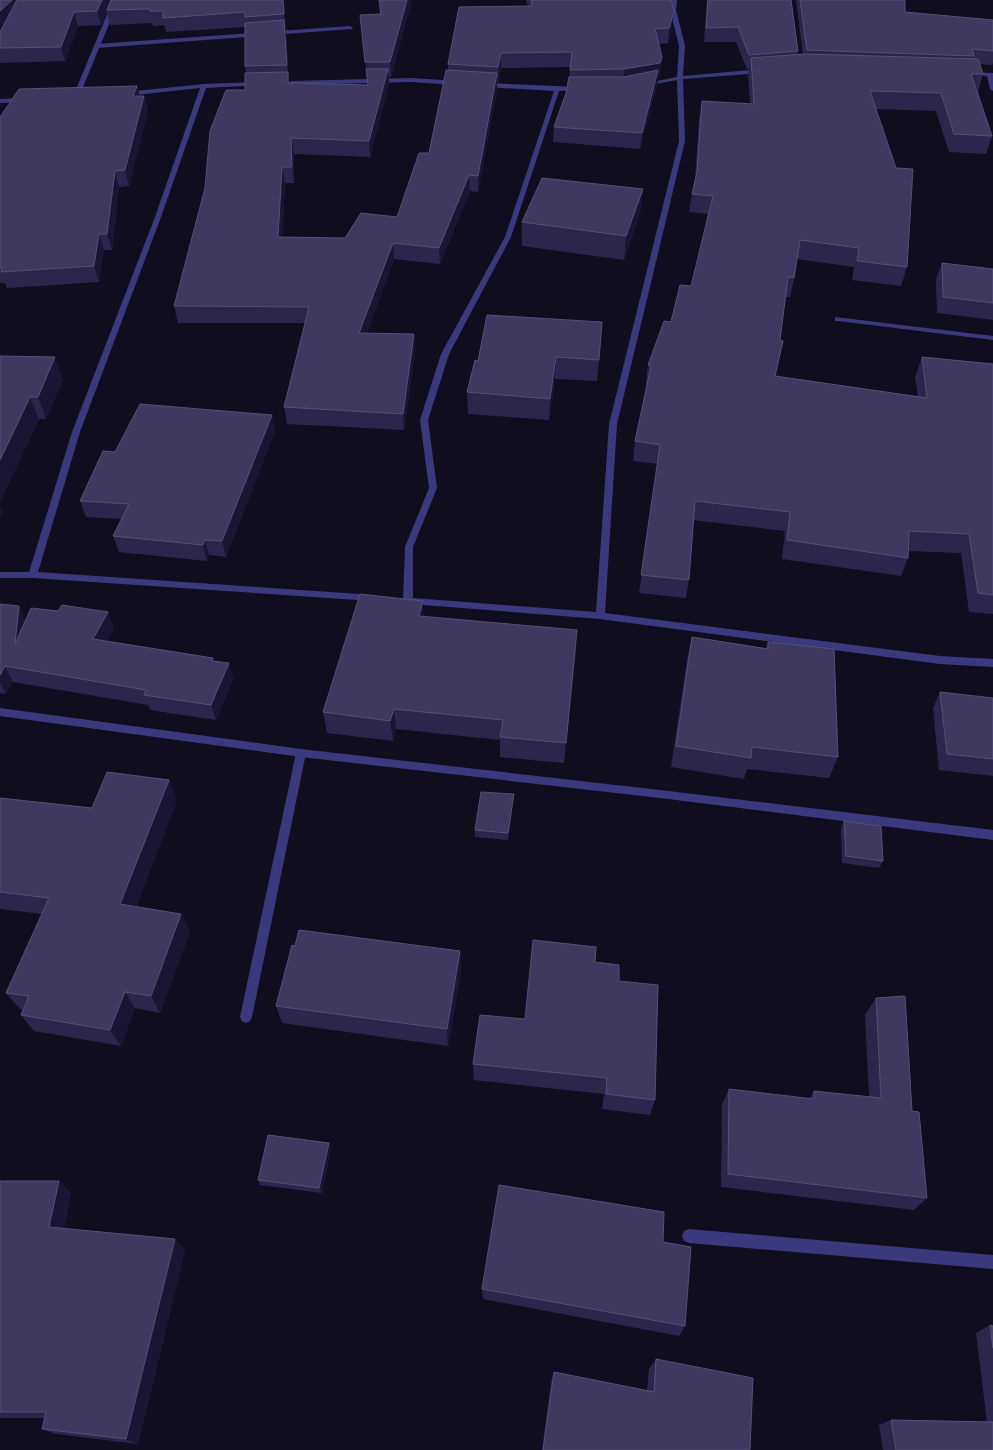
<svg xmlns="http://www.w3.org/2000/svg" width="993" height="1450" font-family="Inter,sans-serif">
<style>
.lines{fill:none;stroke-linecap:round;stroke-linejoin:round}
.lane{fill:#3b397d;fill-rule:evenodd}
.street{fill:#3b397d;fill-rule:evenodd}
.wall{fill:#2d264c}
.shaded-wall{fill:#1a1532}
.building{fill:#3f385f;stroke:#564f78}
</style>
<rect width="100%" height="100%" fill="#100d1f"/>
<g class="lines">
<g class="lane">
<path d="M350 26 353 28 352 29 97 48 94 46 97 44Z"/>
<path d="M301 749 305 750 306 753 252 1017 250 1021 246 1023 242 1021 240 1017 296 753 297 750Z"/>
<path d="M689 1229 993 1255V1269L689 1243 684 1241 682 1236 684 1231Z"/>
</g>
<g class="street">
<path d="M113 0H119L78 99 73 100 72 99Z"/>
<path d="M671 0H677L676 10 685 46 683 76 762 69 765 71 762 73 683 79 685 141 617 424 605 613 940 656 993 659V667L940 664 600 619 411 604 405 602 403 600 405 547 429 488 420 420 441 354 505 237 554 91 485 87 482 85 485 83 581 87 584 89 583 90 559 91 511 237 449 354 428 420 437 488 413 547V598L596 612 609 424 679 141 677 80 645 86 642 84 677 77 679 46 670 10Z"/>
<path d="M969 72 993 73V91L990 89 987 76 967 75V73Z"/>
<path d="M411 78 457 81 460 83 457 85 411 82 291 85 288 83 291 81Z"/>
<path d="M257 82 259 83V85L206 88 161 217 80 432 38 572 373 595 378 598 373 601 33 578H0V572H29L72 432 155 217 200 88 126 96 123 94 126 92 204 84Z"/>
<path d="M0 99 24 98 27 100 24 102 0 103Z"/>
<path d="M835 317 993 336V340L838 321H835Z"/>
<path d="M0 708 301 749 660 790 993 830V840L660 798 301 757 0 716Z"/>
</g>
</g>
<g class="wall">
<path d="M0 0H284L289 83 368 85 360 15 380 14 379 0H412L391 77H389V84L370 157 294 154V183H285L282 237 345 238 397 217 429 153 448 70V64L528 6 526 0H671L672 25 668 43 659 44 662 57 660 72 659 79H658L657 85 640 149 553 142 554 127 566 93 569 77 570 67 501 68 498 82H497V89L478 192 470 191 440 264 394 259 367 333 415 351 404 430 287 424 284 407 305 323H178L174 306 245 90 246 73 245 66V27L166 32 164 25 153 26 152 23 110 25 107 12 101 25 78 26 65 61 0 63V32L2 29Z"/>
<path d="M707 0H791L798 51V54H803L796 0H905V12L993 20V63L992 65 980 64 983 74 978 92 992 136 986 154 949 152 936 111 876 109 907 267 901 286 852 280 854 267 797 259 794 278 790 297H786L780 340 783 341 775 376 918 397 915 377 922 357 993 364V614L969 612 961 553 908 551V558L901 576 782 559 785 531 693 520 689 580 686 598 639 593 658 464 633 461 635 441 647 385 646 384 648 365 691 286 708 214 689 212 692 194 695 179 699 119 702 101 750 104 748 76 749 69H747L736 42H704Z"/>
<path d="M137 86 139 96H144L148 111 129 186 119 187 112 250H104L99 282 7 288 5 283H0V117Z"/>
<path d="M643 189 640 213 624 260 522 246V222Z"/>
<path d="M942 263 993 269V320L937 313 936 280Z"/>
<path d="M602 322 597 381 555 379 549 420 468 414 467 392 478 361Z"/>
<path d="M0 356 63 379 46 419H39L0 502Z"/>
<path d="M275 431 226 557 209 555 207 561 119 552 113 536 121 519 86 517 80 501 115 452Z"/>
<path d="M0 604 19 606 26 620 114 628 107 641 213 658 214 661 229 663 233 679 216 720 150 710 148 705 13 682 6 694 0 693Z"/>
<path d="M424 617 576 651 564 763 500 757V740L396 729 393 741 327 733 323 712Z"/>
<path d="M692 637 766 648 768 642 838 757 829 778 747 769 744 779 671 767 687 660Z"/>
<path d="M940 692 993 698V776L939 770 933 708Z"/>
<path d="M169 780 177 800 136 907 181 914 190 932 160 1013 135 1008 121 1046 34 1031 21 1015 23 1010 20 1009 6 993 42 914 0 909V798L92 808Z"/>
<path d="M514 794 513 802 508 840 475 837V830Z"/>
<path d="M844 821 883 861 879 868 842 863 841 829Z"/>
<path d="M460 951 461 970 448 1046 282 1023 276 1006Z"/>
<path d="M595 962 619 981 655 1100 650 1115 602 1109 604 1094 474 1080 473 1064 525 1019Z"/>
<path d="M876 998 912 1111 927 1198 914 1210 721 1187 722 1104 729 1089 809 1099 814 1091 869 1097 865 1015Z"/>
<path d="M329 1143 331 1148 322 1193 260 1185 258 1180Z"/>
<path d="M0 1181H59L71 1193 64 1228 185 1250 138 1444 56 1434 42 1429 45 1418H0Z"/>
<path d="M663 1242 685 1326 679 1336 483 1299 482 1289Z"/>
<path d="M990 1325 993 1326V1450H883L879 1425 891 1420 987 1422 976 1333Z"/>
<path d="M656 1359 750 1450H542L551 1382 554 1372 647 1390 649 1369Z"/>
</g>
<g class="shaded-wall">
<path d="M12 0H24L25 6 0 30V11Z"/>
<path d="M102 0H112L107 10V12L101 25 97 11Z"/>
<path d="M283 0H284L286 29 284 14Z"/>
<path d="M407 0H412L391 77 390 62Z"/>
<path d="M674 11 672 25 668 43 669 28Z"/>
<path d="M74 12 78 26 65 61 61 47Z"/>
<path d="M284 20 286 35 289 80 287 65Z"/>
<path d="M501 53V68L498 82V67Z"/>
<path d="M662 57 660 72 659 79H658L657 85 640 149 642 133 623 84 624 69Z"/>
<path d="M388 69 389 84 370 157 369 141Z"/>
<path d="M497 73V89L478 192V176Z"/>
<path d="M137 86 141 101 133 96Z"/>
<path d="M144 96 148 111 129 186 125 170Z"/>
<path d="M291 138 294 154V183L292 167Z"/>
<path d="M282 167 285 183 281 253 278 237Z"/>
<path d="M115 171 119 187 112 250 107 234Z"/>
<path d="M469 175 470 191 440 264 439 248Z"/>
<path d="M643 189 640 213 624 260 626 236Z"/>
<path d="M99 234 104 250 99 282 94 266Z"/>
<path d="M393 243 394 259 361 350 359 333Z"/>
<path d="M414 334 415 351 404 430 403 414Z"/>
<path d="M55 357 63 379 46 419 38 397Z"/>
<path d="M556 357 555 379 549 420 550 399Z"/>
<path d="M30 397 39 419 0 502V460Z"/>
<path d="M272 415 275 431 226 557 222 541Z"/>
<path d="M0 506 3 512 0 518Z"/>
<path d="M205 540 209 555 207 561 203 545Z"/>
<path d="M423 601 424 622 419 616Z"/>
<path d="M19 606 27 622 15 644Z"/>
<path d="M108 612 114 628 100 655 93 639Z"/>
<path d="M577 630 576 651 564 763 566 743Z"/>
<path d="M229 663 233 679 216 720 211 705Z"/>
<path d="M5 666 13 682 6 694 0 682V675Z"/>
<path d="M394 709 396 729 393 741 390 721Z"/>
<path d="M169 780 177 800 130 922 120 904Z"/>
<path d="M514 794 513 802 508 840V833Z"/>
<path d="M181 914 190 932 160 1013 151 996Z"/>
<path d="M460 951 461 970 448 1046 447 1029Z"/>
<path d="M125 992 135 1008 121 1046 110 1030Z"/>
<path d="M329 1143 331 1148 322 1193 319 1188Z"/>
<path d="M59 1181 71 1193 62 1238 49 1227Z"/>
<path d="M175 1239 185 1250 138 1444 126 1439Z"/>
</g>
<g class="building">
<path d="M0 0H12L0 11Z"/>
<path d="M17 0H102L97 11 74 12 61 47 0 48V32Z"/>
<path d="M111 0H283L284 14 245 17V12L163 18V11H150V9L107 10Z"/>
<path d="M379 0H407L390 62H365L360 15 381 14Z"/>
<path d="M531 0H671L674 11 669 28 655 29 662 57 660 63 624 69 570 70 572 52 501 53 498 67 448 64 459 7 532 6Z"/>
<path d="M708 0H791L798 51 749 55 738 27 706 28Z"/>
<path d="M800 0H905V12L993 20V51L972 49 974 56 807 50Z"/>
<path d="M284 20 287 65 245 66V23Z"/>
<path d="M804 54 978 59 983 74H971L992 136 954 134 941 93 870 91 896 168 913 169 907 267 857 261 859 248 800 240 794 278 788 277 780 340 783 341 775 376 927 398 922 357 993 364V595L978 593 969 534 909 531 908 558 787 540 790 512 695 501 689 580 641 575 660 445 635 441 651 366 648 365 664 321 671 322 680 285 691 286 713 196 692 194 697 172 702 101 754 104 751 58Z"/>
<path d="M366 69H388L369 141 291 138 292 167H282L278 237 345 238 361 213 397 217 419 153H429L446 70 497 73 478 176 469 175 439 248 393 243 359 333 414 334 403 414 284 407 309 307 174 306 205 188 210 131 226 90H245V73L288 72V83L368 85Z"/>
<path d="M658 70 642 133 554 127 566 93 569 77H624Z"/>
<path d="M137 86 133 96H144L125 170 115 171 107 234H99L94 266 1 272 2 267H0V117L19 89Z"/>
<path d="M542 178 643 189 626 236 522 222Z"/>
<path d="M942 263 993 269V303L943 297Z"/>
<path d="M487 315 602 322 599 360 556 357 550 399 467 392 475 360 478 361Z"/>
<path d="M0 356 55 357 38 397H30L0 460Z"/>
<path d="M140 404 272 415 222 541 205 540 203 545 113 536 129 504 80 501 103 451 115 452Z"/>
<path d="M360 594 423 601 419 616 577 630 566 743 500 737 503 720 394 709 390 721 323 712Z"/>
<path d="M0 604 19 606 15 644 31 608 58 611 62 605 108 612 93 639 213 658 212 661 229 663 211 705 144 695 146 690 5 666 0 675Z"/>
<path d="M692 637 768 649V642L834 649 838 757 752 747 751 758 676 746Z"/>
<path d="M940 692 993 698V759L947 754Z"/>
<path d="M107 772 169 780 120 904 181 914 151 996 125 992 110 1030 21 1015 29 996 6 993 49 898 0 892V798L92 808Z"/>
<path d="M481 792 514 794 508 833 475 830Z"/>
<path d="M844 821 881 826 883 861 846 856Z"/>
<path d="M299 930 460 951 447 1029 276 1006 292 945 295 946Z"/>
<path d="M533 940 596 947 595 962 619 965V981L658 985 655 1100 606 1094 607 1078 473 1064 480 1015 525 1019Z"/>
<path d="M905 996 912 1111 919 1112 927 1198 728 1174 729 1089 814 1099V1091L881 1098 876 998Z"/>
<path d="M268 1135 329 1143 319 1188 258 1180Z"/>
<path d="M0 1181H59L49 1227 175 1239 126 1439 42 1429 46 1412H0Z"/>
<path d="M499 1185 664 1212 663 1242 691 1247 685 1326 482 1289Z"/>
<path d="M990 1325 993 1326V1348Z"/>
<path d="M656 1359 753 1378 750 1450H543L554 1372 654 1392Z"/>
<path d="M891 1420 993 1422V1450H896Z"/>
</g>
</svg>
